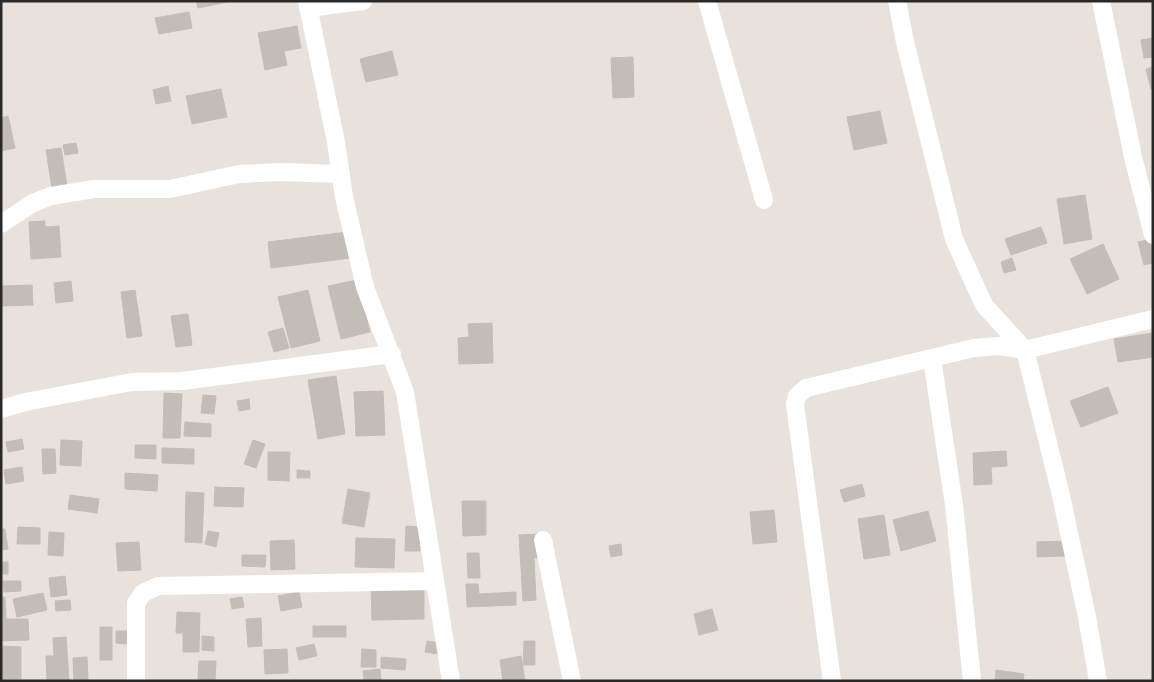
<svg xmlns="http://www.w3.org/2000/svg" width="1154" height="682" font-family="'Noto Sans',sans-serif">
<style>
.building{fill:#c2bdb7;stroke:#c4bdb6}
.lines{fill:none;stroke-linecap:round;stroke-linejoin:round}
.minor{stroke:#fff;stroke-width:18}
</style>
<rect width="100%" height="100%" fill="#e9e2dc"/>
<g class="building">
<path d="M196 1H232L198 8Z"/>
<path d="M189 12 192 28 159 34 155 18Z"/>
<path d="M297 26 301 48 284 51 287 65 265 70 258 33Z"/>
<path d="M1153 38V57L1144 58 1141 40Z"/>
<path d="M392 51 398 75 366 82 360 59Z"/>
<path d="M633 57 634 97 613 98 611 58Z"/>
<path d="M1153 67V89H1151L1146 69Z"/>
<path d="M168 86 171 101 156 104 153 90Z"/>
<path d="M221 89 227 117 192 124 186 96Z"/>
<path d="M880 111 887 143 854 150 847 117Z"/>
<path d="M8 116 15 148 1 151V118Z"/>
<path d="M76 143 78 153 65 155 63 145Z"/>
<path d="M61 148 67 186 52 188 46 150Z"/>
<path d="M1085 195 1092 239 1064 244 1057 199Z"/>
<path d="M45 221V227L59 226 61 257 31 259 29 222Z"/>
<path d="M1041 227 1047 243 1011 255 1005 239Z"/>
<path d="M348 232 351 258 271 268 268 242Z"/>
<path d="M1151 239 1153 263 1144 265 1138 242Z"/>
<path d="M1103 244 1119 279 1087 294 1070 259Z"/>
<path d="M1012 258 1016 270 1004 273 1001 262Z"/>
<path d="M357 280 370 332 341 339 328 286Z"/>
<path d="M71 281 73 301 56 303 54 283Z"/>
<path d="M32 285 33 305 1 306V286Z"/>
<path d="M135 290 142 336 127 338 121 292Z"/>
<path d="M308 290 320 341 291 348 278 297Z"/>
<path d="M188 314 192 345 176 347 171 316Z"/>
<path d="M492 323 493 363 459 364 458 338 469 337 468 324Z"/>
<path d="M283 328 289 348 274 352 268 332Z"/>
<path d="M1153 333V357L1118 362 1114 339Z"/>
<path d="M336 376 345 434 318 439 308 380Z"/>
<path d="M1108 387 1118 413 1081 427 1070 401Z"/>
<path d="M383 391 385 435 356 436 354 392Z"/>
<path d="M164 393 182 394 180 438H163Z"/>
<path d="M203 395 216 396 214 414 201 413Z"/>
<path d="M249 399 250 409 239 411 237 401Z"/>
<path d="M185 422 211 424V437L184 436Z"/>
<path d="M22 439 24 449 8 452 6 442Z"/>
<path d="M61 440 82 441 81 466 60 465Z"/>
<path d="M253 440 265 444 256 468 244 464Z"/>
<path d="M135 445H156V459L135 458Z"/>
<path d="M162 448 194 449V464L162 463Z"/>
<path d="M42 449H55L56 473 43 474Z"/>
<path d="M1006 451 1007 466 991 467 992 484 974 485 973 453Z"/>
<path d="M268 452H290L289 481 268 480Z"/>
<path d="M22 467 24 481 6 484 4 470Z"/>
<path d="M297 470 310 471V478H297Z"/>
<path d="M125 473 158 475 157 491 125 489Z"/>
<path d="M862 484 865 496 844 502 840 490Z"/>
<path d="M215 487 244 488 243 507 214 506Z"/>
<path d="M348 489 370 493 364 527 342 523Z"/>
<path d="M186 492 204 493 202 543 185 542Z"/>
<path d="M70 495 99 499 97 513 68 509Z"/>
<path d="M462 501H486V535L463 536Z"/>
<path d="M774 510 777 542 753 544 750 512Z"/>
<path d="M928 511 936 541 901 551 893 520Z"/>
<path d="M884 515 890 555 864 559 858 519Z"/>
<path d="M406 526 420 527V551H405Z"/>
<path d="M18 527 40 528V544H17Z"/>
<path d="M1 529H5L8 549 1 550Z"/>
<path d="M208 531 219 533 216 547 205 544Z"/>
<path d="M49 532 64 533 63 556 48 555Z"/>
<path d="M542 534 543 558H534L536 600 523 601 519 535Z"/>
<path d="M356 538 395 539 394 568 355 567Z"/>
<path d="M294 540 295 569 271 570 270 541Z"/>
<path d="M1066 541V556L1037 557V542Z"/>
<path d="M139 542 141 570 118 571 116 543Z"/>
<path d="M621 544 622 555 611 557 609 546Z"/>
<path d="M467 553H479L480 578H468Z"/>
<path d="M242 555H266L265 567 242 566Z"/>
<rect x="1" y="562" width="7" height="12"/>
<path d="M65 576 67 595 51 597 49 578Z"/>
<path d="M3 581H21V591L4 592Z"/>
<path d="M466 584H478L479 594 516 592V605L467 607Z"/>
<path d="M424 587V619L372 620 371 588Z"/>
<path d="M299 592 302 607 281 611 278 596Z"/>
<path d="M43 593 47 610 17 617 13 599Z"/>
<path d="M5 597 6 619H28L29 640 1 641V598Z"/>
<path d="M242 597 244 607 232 609 230 599Z"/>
<path d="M70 600 71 610 56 611 55 601Z"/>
<path d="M712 609 718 630 699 635 694 614Z"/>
<path d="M177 612 200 613 199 652H183V633H176Z"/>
<path d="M261 618 262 646 248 647 246 619Z"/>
<rect x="313" y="626" width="33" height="11"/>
<rect x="100" y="627" width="12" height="33"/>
<path d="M116 631H129L128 644 116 643Z"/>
<path d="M202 636 214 637V651L202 650Z"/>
<path d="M66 637 69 680 47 681 46 656H54L53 638Z"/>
<path d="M427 641 440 643 438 654 425 652Z"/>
<path d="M524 641H535V665H523Z"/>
<path d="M314 644 317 656 299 660 296 648Z"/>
<path d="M1 646 21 647V679H1Z"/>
<path d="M287 649 288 673 265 674 264 650Z"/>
<path d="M362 649 376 650V667H361Z"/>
<path d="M521 656 525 681H503L500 660Z"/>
<path d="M87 657 88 681H74L73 658Z"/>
<path d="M381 657 406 659 405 670 381 668Z"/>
<path d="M199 661H216L215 680 198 679Z"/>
<path d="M380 669 381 680 364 681 363 671Z"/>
<path d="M996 670 1024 674 1023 681H995Z"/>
</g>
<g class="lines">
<g class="minor">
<path d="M307 1 336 142 344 197 365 287 405 392 451 681"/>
<path d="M707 1 764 200"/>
<path d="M897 1 905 42 954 239 984 305 1025 350 1060 491 1087 617 1098 681"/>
<path d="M1101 1 1133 157 1153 235"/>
<path d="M308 8 363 1"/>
<path d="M1 224 33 203 51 196 94 189H170L239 174 282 172 341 174"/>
<path d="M932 359 954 505 972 681"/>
<path d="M1 409 25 402 132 382 182 381 392 354"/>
<path d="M543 540 572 681"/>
<path d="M136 681V603L143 593 158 586 434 581"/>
<path d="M832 681 795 404 797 396 806 388 974 348 999 346 1025 350 1153 319"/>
</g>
</g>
<rect width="1154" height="682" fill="none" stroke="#292929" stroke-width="5"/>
</svg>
